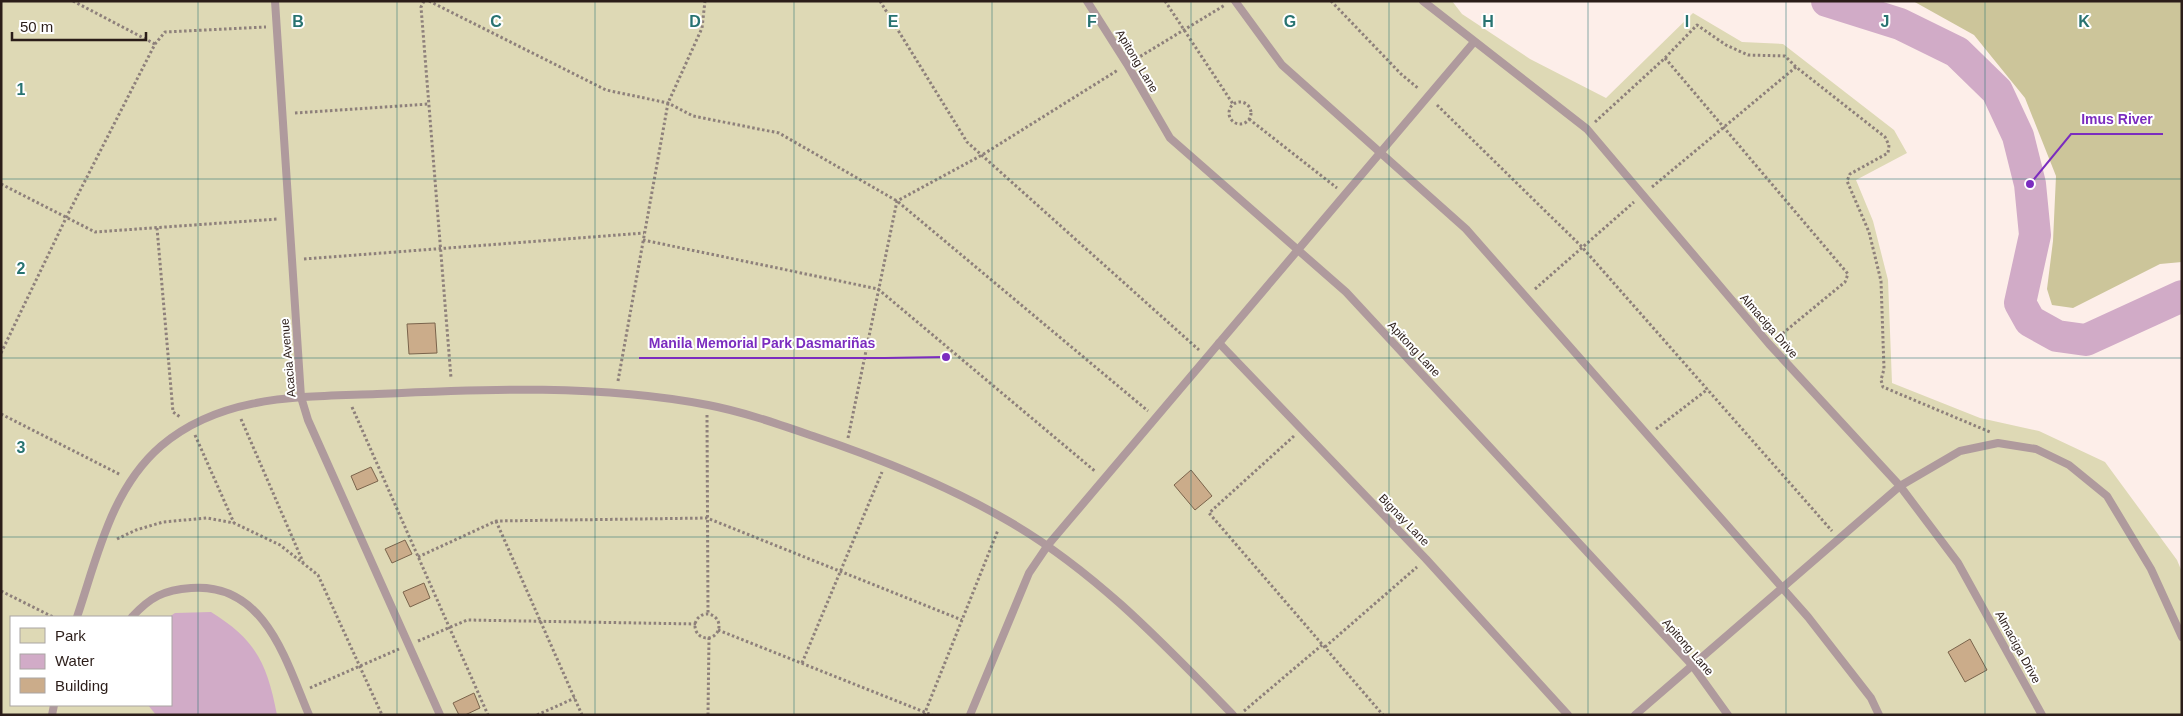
<svg xmlns="http://www.w3.org/2000/svg" width="2183" height="716" font-family="Helvetica,sans-serif">
<style>
.green{fill:#ded9b5;fill-rule:evenodd}
.forest{fill:#ccc59a}
.water{fill:#d1abc7}
.lines{fill:none;stroke-linecap:round;stroke-linejoin:round}
.river{stroke:#d1abc7;stroke-width:32}
.building{fill:#cbac8a;stroke:#7a644c}
.path{stroke:#8e807b;stroke-width:3;stroke-dasharray:2.5 2.5;stroke-linecap:butt}
.lane{stroke:#af9a9d;stroke-width:8}
.grid{fill:none;stroke:#287371;stroke-width:1;stroke-opacity:0.55}
.labels{text-anchor:middle;dominant-baseline:central;stroke-width:4;stroke-linejoin:round;paint-order:stroke}
.street-label{font-size:12px;fill:#2b1d19;stroke:#fff}
.grid-label{font-size:16px;text-anchor:middle;font-weight:bold;fill:#287371;stroke:#fff;stroke-width:4;stroke-linejoin:round;paint-order:stroke}
.leader{fill:none;stroke:#7b2cbf;stroke-width:2}
.callout-dot{fill:#7b2cbf;stroke:#fff;stroke-width:2}
.callout-label{font-size:14px;text-anchor:middle;font-weight:bold;fill:#7b2cbf;stroke:#fff;stroke-width:4;stroke-linejoin:round;paint-order:stroke}
</style>
<rect width="100%" height="100%" fill="#fdeee9"/>
<path class="green" d="M1 1H1452L1462 14 1530 59 1606 98 1693 13 1742 42 1783 44 1894 130 1907 153 1856 180 1873 221 1888 280 1892 383 1980 418 2039 431 2105 462 2177 560 2182 572V715H1ZM11 617H171V705H11Z"/>
<path class="forest" d="M1913 1H2182V262L2160 264 2073 308 2052 305 2047 289 2053 241 2056 176 2025 98 1974 35Z"/>
<path class="water" d="M211 612C256 640 267 663 277 715H156L148 705H171V617H169L175 613Z"/>
<g class="lines">
<path class="river" d="M1827 1 1900 24 1957 52 1997 91 2018 136 2030 184 2035 235 2020 303 2030 321 2057 336 2086 340 2182 296"/>
</g>
<g class="building">
<path d="M435 323 437 353 409 354 407 324Z"/>
<path d="M371 467 378 481 357 490 351 476Z"/>
<path d="M1191 470 1212 496 1195 510 1174 485Z"/>
<path d="M405 540 412 554 392 563 385 549Z"/>
<path d="M424 583 430 598 410 607 403 592Z"/>
<path d="M1970 639 1987 670 1965 682 1948 652Z"/>
<path d="M474 693 480 708 465 715H459L453 703Z"/>
</g>
<g class="lines">
<g class="path">
<path d="M73 1 155 44"/>
<path d="M424 1 421 7 451 378"/>
<path d="M429 1 606 90 668 103 693 116 779 133 897 201 1148 411"/>
<path d="M880 1 967 142 1199 350"/>
<path d="M1165 1 1233 104"/>
<path d="M1331 1 1401 74 1419 89"/>
<path d="M1665 58 1848 274 1845 282 1777 338"/>
<path d="M1136 59 1225 5"/>
<circle cx="1240" cy="113" r="11"/>
<path d="M1437 105 1582 247 1832 531"/>
<path d="M295 113 429 104"/>
<path d="M1249 119 1337 188"/>
<path d="M1595 122 1665 58 1697 25 1726 45 1748 55 1785 56 1796 67 1885 137 1889 145 1888 153 1850 174 1847 181 1869 232 1881 281 1884 369 1881 380 1883 387 1990 432"/>
<path d="M1 184 95 232 278 219"/>
<path d="M1652 187 1796 67"/>
<path d="M157 228 173 412 180 417"/>
<path d="M643 240 878 289 1096 472"/>
<path d="M304 259 644 233"/>
<path d="M1535 289 1634 202"/>
<path d="M1 353 66 218 155 44 165 32 266 27"/>
<path d="M618 381 668 103 702 28 705 1"/>
<path d="M352 407 488 715"/>
<path d="M1 414 121 475"/>
<path d="M707 415 708 614"/>
<path d="M241 419 303 562"/>
<path d="M1656 429 1708 389"/>
<path d="M195 435 234 523"/>
<path d="M1294 436 1209 513 1383 715"/>
<path d="M848 438 897 201 982 155 1118 70"/>
<path d="M496 521 582 715"/>
<path d="M117 539 136 530 163 522 207 518 234 523 280 545 318 575 382 715"/>
<path d="M418 557 496 521 707 518 962 620"/>
<path d="M1 591 53 617"/>
<circle cx="707" cy="626" r="12"/>
<path d="M718 630 932 715"/>
<path d="M418 641 467 620 696 624"/>
<path d="M1325 647 1417 567"/>
<path d="M802 663 882 472"/>
<path d="M310 688 399 649"/>
<path d="M1244 711 1322 645"/>
<path d="M537 715 575 698"/>
<path d="M708 715 709 637"/>
<path d="M924 715 998 530"/>
</g>
<g class="lane">
<path d="M275 1 301 397 308 420 440 715"/>
<path d="M1087 1 1127 64 1170 138 1346 292 1692 665 1728 715"/>
<path d="M1235 1 1282 65 1466 229 1808 617 1871 698 1879 715"/>
<path d="M1423 1 1587 129 1769 344 1900 486 1958 563 2042 715"/>
<path d="M1219 343 1426 559 1568 715"/>
<path d="M77 617C97 558 111 489 161 446 222 394 302 397 377 394 487 389 599 384 708 405 744 412 778 424 813 436 878 458 944 484 1003 518 1092 568 1163 643 1233 715"/>
<path d="M132 617C150 597 164 590 191 588 265 582 286 661 309 715"/>
<path d="M52 715 54 705"/>
<path d="M970 715 1029 573 1048 545 1474 42"/>
<path d="M1635 715 1900 486 1960 451 1998 443 2036 449 2069 465 2107 496 2151 569 2182 637"/>
</g>
</g>
<path class="grid" d="M198 1V715M397 1V715M595 1V715M794 1V715M992 1V715M1191 1V715M1389 1V715M1588 1V715M1786 1V715M1985 1V715M1 179H2182M1 358H2182M1 537H2182"/>
<g class="labels">
<g class="street-label">
<text transform="translate(1137 61) rotate(59)">Apitong Lane</text>
<text transform="translate(1769 326) rotate(49)">Almaciga Drive</text>
<text transform="translate(1414 349) rotate(47)">Apitong Lane</text>
<text transform="translate(288 358) rotate(-95)">Acacia Avenue</text>
<text transform="translate(1404 520) rotate(46)">Bignay Lane</text>
<text transform="translate(1688 647) rotate(49)">Apitong Lane</text>
<text transform="translate(2018 647) rotate(61)">Almaciga Drive</text>
</g>
</g>
<g class="grid-label">
<text x="298" y="27">B</text>
<text x="496" y="27">C</text>
<text x="695" y="27">D</text>
<text x="893" y="27">E</text>
<text x="1092" y="27">F</text>
<text x="1290" y="27">G</text>
<text x="1488" y="27">H</text>
<text x="1687" y="27">I</text>
<text x="1885" y="27">J</text>
<text x="2084" y="27">K</text>
<text x="21" y="95">1</text>
<text x="21" y="274">2</text>
<text x="21" y="453">3</text>
</g>
<path class="leader" d="M2030 184L2071 134H2163M946 357L885 358H639"/>
<g class="callout-dot">
<circle cx="2030" cy="184" r="5"/>
<circle cx="946" cy="357" r="5"/>
</g>
<g class="callout-label">
<text x="2117" y="124">Imus River</text>
<text x="762" y="348">Manila Memorial Park Dasmariñas</text>
</g>
<rect width="2183" height="716" fill="none" stroke="#2b1d19" stroke-width="5"/>
<rect x="10" y="616" width="162" height="90" fill="#ffffff" stroke="#aaa5a3"/>
<rect x="20" y="628" width="25" height="15" fill="#ded9b5" stroke="#aaa5a3"/>
<text x="55" y="641" font-size="15" fill="#2b1d19">Park</text>
<rect x="20" y="654" width="25" height="15" fill="#d1abc7" stroke="#aaa5a3"/>
<text x="55" y="666" font-size="15" fill="#2b1d19">Water</text>
<rect x="20" y="678" width="25" height="15" fill="#cbac8a" stroke="#aaa5a3"/>
<text x="55" y="691" font-size="15" fill="#2b1d19">Building</text>
<path d="M12 32v8h134v-8" fill="none" stroke="#2b1d19" stroke-width="2.5"/>
<text x="20" y="32" font-size="15" fill="#2b1d19" stroke="#ffffff" stroke-width="4" paint-order="stroke">50 m</text>
</svg>
